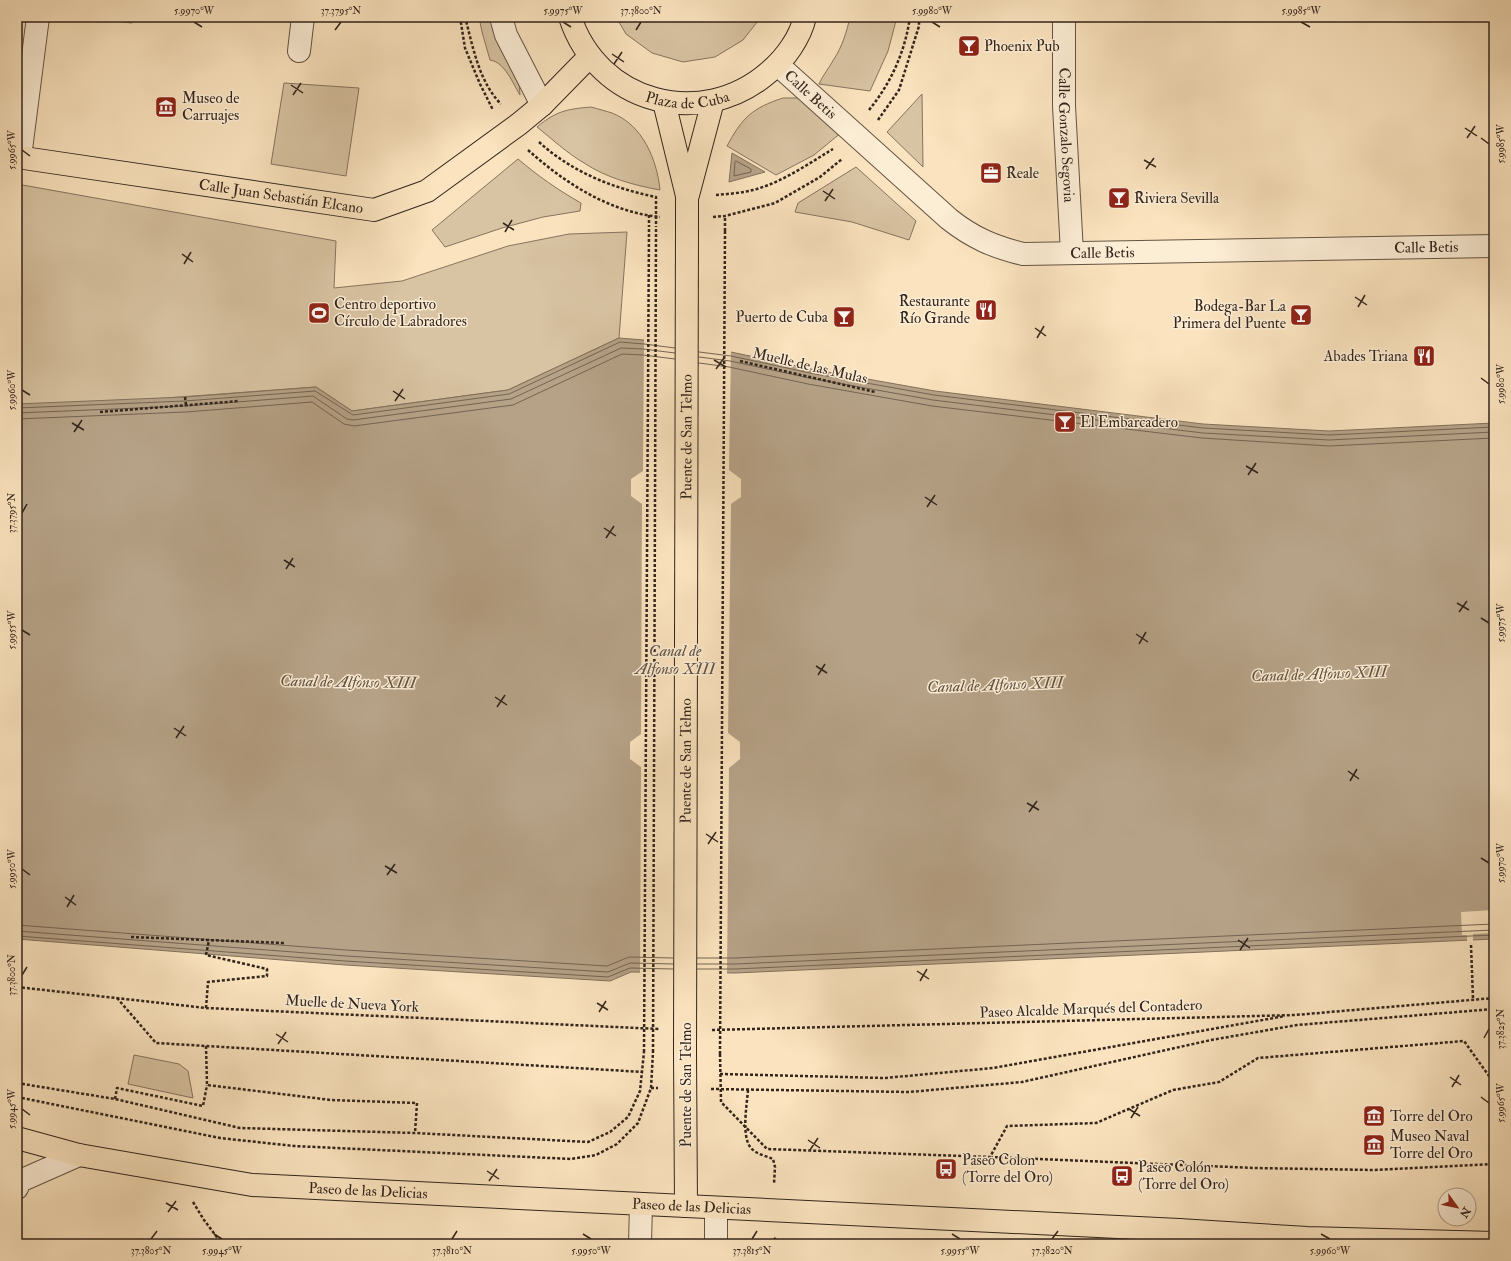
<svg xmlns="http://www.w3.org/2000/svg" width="1511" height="1261" font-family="'IM FELL Double Pica',serif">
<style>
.green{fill:#d8c3a2;stroke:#86745f}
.water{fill:#b6a287;stroke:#82705c}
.pier{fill:#fae3be}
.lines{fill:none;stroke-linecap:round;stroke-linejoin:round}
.shore{stroke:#746452;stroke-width:1}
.minor-casing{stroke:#655444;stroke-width:24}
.major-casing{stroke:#33251c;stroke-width:24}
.path{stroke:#33251c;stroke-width:2.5;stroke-dasharray:3 2;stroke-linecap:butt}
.minor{stroke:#fcedd5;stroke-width:22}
.major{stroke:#fae3be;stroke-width:22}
.major-bridge-casing{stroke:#33251c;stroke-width:24;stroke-linecap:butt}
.path-bridge{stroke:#33251c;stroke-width:2.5;stroke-dasharray:3 2;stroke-linecap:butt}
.major-bridge{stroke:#fae3be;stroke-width:22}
.ticks{fill:none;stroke:#33251c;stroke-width:1.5}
.labels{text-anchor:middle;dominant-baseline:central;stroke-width:3;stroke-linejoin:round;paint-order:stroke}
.poi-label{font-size:15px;fill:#33251c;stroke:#fcedd5;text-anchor:start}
.street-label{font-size:15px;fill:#33251c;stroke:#fcedd5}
.water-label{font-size:16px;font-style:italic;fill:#615141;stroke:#fcedd5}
.neatline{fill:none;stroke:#33251c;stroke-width:1.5}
.ticks-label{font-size:10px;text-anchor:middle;fill:#33251c}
</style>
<rect width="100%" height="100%" fill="#fae3be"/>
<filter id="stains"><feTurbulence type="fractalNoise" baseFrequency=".005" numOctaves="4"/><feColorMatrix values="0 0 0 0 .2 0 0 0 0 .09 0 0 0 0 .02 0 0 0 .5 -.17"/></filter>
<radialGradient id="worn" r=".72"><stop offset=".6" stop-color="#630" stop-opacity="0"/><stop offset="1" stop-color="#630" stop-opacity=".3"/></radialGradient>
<g class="green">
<path d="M85 17H134L132 23Z"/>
<path d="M479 17H496L519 82 520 95C513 84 505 62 490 60L482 32Z"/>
<path d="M616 17H761L743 40 715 57 683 62 652 53 626 34Z"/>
<path d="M850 17H897L888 51 870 91 819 84C823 75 829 68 834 59 842 47 847 31 850 17Z"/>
<path d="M284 83 359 88 346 176 271 164Z"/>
<path d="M922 94 923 167 887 132Z"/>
<path d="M783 98H799L842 132 814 155 776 175 727 146C742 118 752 108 783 98Z"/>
<path d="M591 107C598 109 606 111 612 113 643 125 657 160 660 190 633 185 607 178 584 163 567 153 552 139 537 127 556 111 567 109 591 107Z"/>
<path d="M518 159C538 176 558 190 581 203L580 211 543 217 502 228 445 247 432 230Z"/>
<path d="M856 167 916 221 909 240 852 222 795 212 798 203Z"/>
<path d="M17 184 336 241 334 288 402 281 508 246 569 234 627 232 619 338 508 390 352 411 316 387 43 407 17 408Z"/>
<path d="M134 1055 179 1064 188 1071 193 1098 128 1084Z"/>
</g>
<g class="water">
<path d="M732 153 765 172 729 182Z"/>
<path d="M619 338 644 340 731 352 811 369 935 391 1203 424 1329 431 1494 423V939L735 973 631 972 610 981 345 965 17 939V404L185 397 316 387 352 411 508 390Z"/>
</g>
<g class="pier">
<path d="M644 338 731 350 729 470 741 479V497L731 504 728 733 740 742V759L729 768 727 975 640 974 641 767 630 759V742L641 734 642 504 631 496V479L643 471Z"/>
<path d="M1494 910V933L1473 934V942L1467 943V935H1462L1461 912Z"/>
</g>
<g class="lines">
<g class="shore">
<path d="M736 161 751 169V172L734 176 735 162Z"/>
<path d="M699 352 731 356 810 373 934 395 1203 428 1329 435 1494 427"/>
<path d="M699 357 730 361 809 378 933 400 1203 433 1329 440 1494 432"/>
<path d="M699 363 729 367 808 384 932 406 1202 438 1329 446 1494 438"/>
<path d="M17 408 185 401 315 391 353 415 509 394 620 342 644 344 675 348"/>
<path d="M17 413 186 406 313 396 347 419 353 420 511 399 621 348 643 349 675 353"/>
<path d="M17 419 186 412 312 402 344 424 354 426 513 405 622 354 643 355 675 359"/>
<path d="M17 925 346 950 607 966 629 957 673 958"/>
<path d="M17 931 346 956 608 972 630 963 673 964"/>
<path d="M17 936 345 961 608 977 630 968 673 969"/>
<path d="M697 958H735L1494 924"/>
<path d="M697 964H735L1494 930"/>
<path d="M697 969H735L1494 935"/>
</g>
<g class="minor-casing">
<g id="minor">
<path d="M501 17 506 35 542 105"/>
<path id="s1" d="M1064 17V106L1072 253"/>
<path d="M299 51 303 17"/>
<path id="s2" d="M778 65 949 219C973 238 994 247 1023 254L1494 246"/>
<path d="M20 157 38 17"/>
<path d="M17 1188 20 1181 79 1155"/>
<path d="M1179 1230 1187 1244"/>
<path d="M640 1244 641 1204"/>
<path d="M716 1244V1208"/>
</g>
</g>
<g class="major-casing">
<g id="major">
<path id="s3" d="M570 17C598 103 701 131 769 72 785 59 800 38 805 17"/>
<path d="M664 102 687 196V226"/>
<path id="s4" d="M17 157 374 210 427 191 519 124 542 105 590 56"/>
<path d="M688 195 713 101"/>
<path d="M685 1053 686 1206"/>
<path id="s5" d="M17 1138 79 1155 252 1185 1179 1230 1307 1238 1494 1243"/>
</g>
</g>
<g class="path">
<path d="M460 17 465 48 480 84 493 110"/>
<path d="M465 17C473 47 479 82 501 104"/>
<path d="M869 110C891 83 905 52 910 17"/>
<path d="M878 120 899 90 919 26V17"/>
<path d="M539 142C572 172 612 188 656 197V227"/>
<path d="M528 150C565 183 609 212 660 217"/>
<path d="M716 195C728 194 741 193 753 190 781 183 808 164 833 149"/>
<path d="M649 215V227"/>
<path d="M713 217 725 216 775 203 820 177 842 159"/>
<path d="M725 231V216"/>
<path d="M740 361 875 392"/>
<path d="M185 397 186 405"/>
<path d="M100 412 239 401"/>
<path d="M131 937 284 943"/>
<path d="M1471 945 1473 999"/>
<path d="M17 987 206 1008 659 1029"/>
<path d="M117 998 156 1043 643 1072"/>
<path d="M206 1008 208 982 267 976V969L206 955 209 940"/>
<path d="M712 1030 1295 1015 1494 998"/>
<path d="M206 1046 207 1085 331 1100 417 1103 415 1133"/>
<path d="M720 1054 721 1102 767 1149 990 1157 1007 1126 1096 1123 1173 1090 1219 1082 1258 1058 1464 1041 1494 1083"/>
<path d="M720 1074 885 1078 993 1068 1285 1016"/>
<path d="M17 1083 115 1099 240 1128 415 1133 588 1142 610 1132 628 1117 640 1091 644 1052"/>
<path d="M651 1088H658"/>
<path d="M711 1089 909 1092 1022 1082 1211 1040 1297 1025 1494 1009"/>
<path d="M748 1090C747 1104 741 1137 751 1148 756 1154 766 1156 773 1159L775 1167 774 1184"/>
<path d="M17 1097 220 1138 294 1146 571 1159 596 1155 617 1144 638 1123 651 1088 653 1052"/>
<path d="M115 1099 117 1088 203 1106 207 1085"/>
<path d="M990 1157 1255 1168 1375 1170 1494 1164"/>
<path d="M193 1202 204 1220 222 1244"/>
<path d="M774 1238 780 1243 792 1244"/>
</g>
<use href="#minor" class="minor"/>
<use href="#major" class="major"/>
<g class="major-bridge-casing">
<g id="major-bridge">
<path id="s6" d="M685 1053 687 226"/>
</g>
</g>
<g class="path-bridge">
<path d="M644 1052 649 227"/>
<path d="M653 1052 656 227"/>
<path d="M720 1054 725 231"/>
</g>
<use href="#major-bridge" class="major-bridge"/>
</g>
<path class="ticks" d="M194 22 202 27M563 22 571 27M932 22 940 27M1301 22 1310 27M335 30 341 22M636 30 641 22M612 54 624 62M614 64 622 52M291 85 303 93M293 95 301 83M1465 128 1477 136M1467 138 1475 126M1481 138 1489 144M22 150 30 156M1144 160 1156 167M1146 169 1154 158M823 191 835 199M825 201 833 189M503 223 514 230M505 232 512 220M182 254 193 262M184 264 191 252M1355 297 1367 305M1358 307 1365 295M1035 328 1046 336M1037 338 1044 326M714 360 726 367M716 369 724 358M1481 378 1489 384M22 390 30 395M393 391 405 399M395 401 403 389M72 423 84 430M74 432 82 420M1246 466 1258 473M1248 475 1256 463M925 497 937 505M927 507 935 495M22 513 27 504M604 528 616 536M606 538 614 526M284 560 295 567M286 569 293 558M1457 603 1469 610M1459 612 1467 601M1481 618 1489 623M22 630 30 635M1136 634 1148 642M1139 644 1146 632M816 666 827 673M818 675 825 664M495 697 507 705M497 707 505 695M174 728 186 736M176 738 184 726M1348 771 1359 779M1350 781 1357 769M1027 803 1039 810M1029 812 1037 801M706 834 718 842M708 844 716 832M1481 858 1489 863M385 866 397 873M22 869 30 875M387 875 395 864M65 897 76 905M67 907 74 895M1238 940 1250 948M1240 950 1248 938M917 971 929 979M22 975 27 967M920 981 927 969M597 1003 608 1010M599 1012 606 1001M276 1034 288 1042M1484 1038 1489 1029M278 1044 286 1032M1450 1077 1461 1085M1452 1087 1459 1075M1481 1097 1489 1103M22 1109 30 1115M1129 1109 1140 1116M1131 1118 1138 1107M808 1140 820 1148M810 1150 818 1138M487 1171 499 1179M489 1181 497 1169M166 1203 178 1210M168 1212 176 1201M214 1234 222 1239M583 1234 591 1239M952 1234 960 1239M1321 1234 1330 1239M151 1239 157 1231M452 1239 457 1231M752 1239 757 1231M1052 1239 1058 1231"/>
<defs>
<g id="bar-square" transform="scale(1.15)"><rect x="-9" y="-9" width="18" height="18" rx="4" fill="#8f2418" stroke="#fcedd5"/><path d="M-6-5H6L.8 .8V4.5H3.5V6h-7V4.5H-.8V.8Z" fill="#fff"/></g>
<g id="museum-square" transform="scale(1.15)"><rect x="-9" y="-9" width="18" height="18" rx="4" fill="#8f2418" stroke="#fcedd5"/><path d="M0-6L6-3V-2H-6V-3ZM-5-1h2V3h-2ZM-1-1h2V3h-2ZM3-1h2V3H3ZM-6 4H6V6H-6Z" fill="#fff"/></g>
<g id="office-square" transform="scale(1.15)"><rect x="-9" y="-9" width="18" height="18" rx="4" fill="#8f2418" stroke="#fcedd5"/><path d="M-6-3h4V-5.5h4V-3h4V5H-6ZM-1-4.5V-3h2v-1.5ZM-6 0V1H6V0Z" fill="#fff"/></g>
<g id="restaurant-square" transform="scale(1.15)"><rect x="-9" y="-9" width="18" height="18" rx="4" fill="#8f2418" stroke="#fcedd5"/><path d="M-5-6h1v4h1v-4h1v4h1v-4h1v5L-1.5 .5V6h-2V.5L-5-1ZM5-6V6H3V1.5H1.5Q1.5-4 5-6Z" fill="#fff"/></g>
<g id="stadium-square" transform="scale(1.15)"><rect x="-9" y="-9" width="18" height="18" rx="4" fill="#8f2418" stroke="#fcedd5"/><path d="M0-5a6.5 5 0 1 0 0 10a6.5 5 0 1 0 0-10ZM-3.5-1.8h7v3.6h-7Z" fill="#fff"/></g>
<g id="bus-square" transform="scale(1.15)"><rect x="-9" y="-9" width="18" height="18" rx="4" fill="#8f2418" stroke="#fcedd5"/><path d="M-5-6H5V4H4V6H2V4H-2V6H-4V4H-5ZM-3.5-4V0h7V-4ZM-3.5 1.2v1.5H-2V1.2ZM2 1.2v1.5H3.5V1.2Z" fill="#fff"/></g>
</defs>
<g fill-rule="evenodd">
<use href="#bar-square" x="969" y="46"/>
<use href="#museum-square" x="166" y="107"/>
<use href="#office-square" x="991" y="173"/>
<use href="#bar-square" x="1119" y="198"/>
<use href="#restaurant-square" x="986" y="310"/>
<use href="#stadium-square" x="319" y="313"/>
<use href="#bar-square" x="1301" y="315"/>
<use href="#bar-square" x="844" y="317"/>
<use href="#restaurant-square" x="1424" y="356"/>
<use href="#bar-square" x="1065" y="422"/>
<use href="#museum-square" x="1374" y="1116"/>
<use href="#museum-square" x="1374" y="1145"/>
<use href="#bus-square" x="946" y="1169"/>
<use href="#bus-square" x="1122" y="1176"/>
</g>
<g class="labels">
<g class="poi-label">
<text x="984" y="46">Phoenix Pub</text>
<text x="182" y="98">Museo de<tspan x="182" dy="17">Carruajes</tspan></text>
<text x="1006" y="173">Reale</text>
<text x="1134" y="198">Riviera Sevilla</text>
<text x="970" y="301" text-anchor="end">Restaurante<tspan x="970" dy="17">Río Grande</tspan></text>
<text x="334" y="304">Centro deportivo<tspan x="334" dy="17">Círculo de Labradores</tspan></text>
<text x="1286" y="306" text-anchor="end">Bodega-Bar La<tspan x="1286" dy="17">Primera del Puente</tspan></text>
<text x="828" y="317" text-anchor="end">Puerto de Cuba</text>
<text x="1408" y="356" text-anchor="end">Abades Triana</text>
<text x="1080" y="422">El Embarcadero</text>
<text x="1390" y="1116">Torre del Oro</text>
<text x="1390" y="1136">Museo Naval<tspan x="1390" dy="17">Torre del Oro</tspan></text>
<text x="962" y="1160">Paseo Colon<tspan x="962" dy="17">(Torre del Oro)</tspan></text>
<text x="1138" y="1167">Paseo Colón<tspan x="1138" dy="17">(Torre del Oro)</tspan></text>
</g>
<g class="street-label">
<text stroke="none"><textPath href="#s3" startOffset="156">Plaza de Cuba</textPath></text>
<text stroke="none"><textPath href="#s2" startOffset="44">Calle Betis</textPath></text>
<text stroke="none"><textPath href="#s1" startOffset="118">Calle Gonzalo Segovia</textPath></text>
<text stroke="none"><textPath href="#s4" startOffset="267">Calle Juan Sebastián Elcano</textPath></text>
<text stroke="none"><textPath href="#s2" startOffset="716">Calle Betis</textPath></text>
<text stroke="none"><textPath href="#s2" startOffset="392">Calle Betis</textPath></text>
<text transform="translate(810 366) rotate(13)">Muelle de las Mulas</text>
<text stroke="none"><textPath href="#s6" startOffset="616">Puente de San Telmo</textPath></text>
<text stroke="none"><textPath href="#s6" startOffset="292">Puente de San Telmo</textPath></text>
<text transform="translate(352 1004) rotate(3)">Muelle de Nueva York</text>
<text transform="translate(1091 1009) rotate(-2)">Paseo Alcalde Marqués del Contadero</text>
<text transform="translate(686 1085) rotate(-90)">Puente de San Telmo</text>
<text stroke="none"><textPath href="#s5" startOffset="356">Paseo de las Delicias</textPath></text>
<text stroke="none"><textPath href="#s5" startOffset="680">Paseo de las Delicias</textPath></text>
</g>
<g class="water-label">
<text x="675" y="651">Canal de<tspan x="675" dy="18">Alfonso XIII</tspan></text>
<text transform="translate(1319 674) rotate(-2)">Canal de Alfonso XIII</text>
<text transform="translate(348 682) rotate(1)">Canal de Alfonso XIII</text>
<text transform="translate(995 685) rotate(-2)">Canal de Alfonso XIII</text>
</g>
</g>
<rect width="1511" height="1261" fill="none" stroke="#fae3be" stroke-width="44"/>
<g transform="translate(1457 1207) rotate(123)"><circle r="19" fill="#fcedd5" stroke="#ac9d8b"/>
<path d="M0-3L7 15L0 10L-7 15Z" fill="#8f2418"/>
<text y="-6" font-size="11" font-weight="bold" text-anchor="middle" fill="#33251c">N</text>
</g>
<rect x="22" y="22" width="1467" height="1217" class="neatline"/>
<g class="ticks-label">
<text x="194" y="14">5.9970°W</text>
<text x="341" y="14">37.3795°N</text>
<text x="563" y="14">5.9975°W</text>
<text x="641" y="14">37.3800°N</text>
<text x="932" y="14">5.9980°W</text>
<text x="1301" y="14">5.9985°W</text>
<text transform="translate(1500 144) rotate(-90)" y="4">5.9985°W</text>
<text transform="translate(11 150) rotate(-90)" y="4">5.9965°W</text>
<text transform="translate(1500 384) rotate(-90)" y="4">5.9980°W</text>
<text transform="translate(11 390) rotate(-90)" y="4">5.9960°W</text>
<text transform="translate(11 513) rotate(-90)" y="4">37.3795°N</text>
<text transform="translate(1500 623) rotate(-90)" y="4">5.9975°W</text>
<text transform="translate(11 630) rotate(-90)" y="4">5.9955°W</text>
<text transform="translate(1500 863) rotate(-90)" y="4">5.9970°W</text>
<text transform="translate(11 869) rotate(-90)" y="4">5.9950°W</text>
<text transform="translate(11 975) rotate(-90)" y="4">37.3800°N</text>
<text transform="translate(1500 1029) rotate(-90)" y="4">37.3825°N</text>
<text transform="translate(1500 1103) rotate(-90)" y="4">5.9965°W</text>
<text transform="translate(11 1109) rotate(-90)" y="4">5.9945°W</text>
<text x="151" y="1254">37.3805°N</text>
<text x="222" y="1254">5.9945°W</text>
<text x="452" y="1254">37.3810°N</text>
<text x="591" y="1254">5.9950°W</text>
<text x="752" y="1254">37.3815°N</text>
<text x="960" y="1254">5.9955°W</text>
<text x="1052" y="1254">37.3820°N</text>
<text x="1330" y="1254">5.9960°W</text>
</g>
<rect width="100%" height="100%" filter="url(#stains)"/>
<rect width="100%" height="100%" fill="url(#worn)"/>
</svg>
